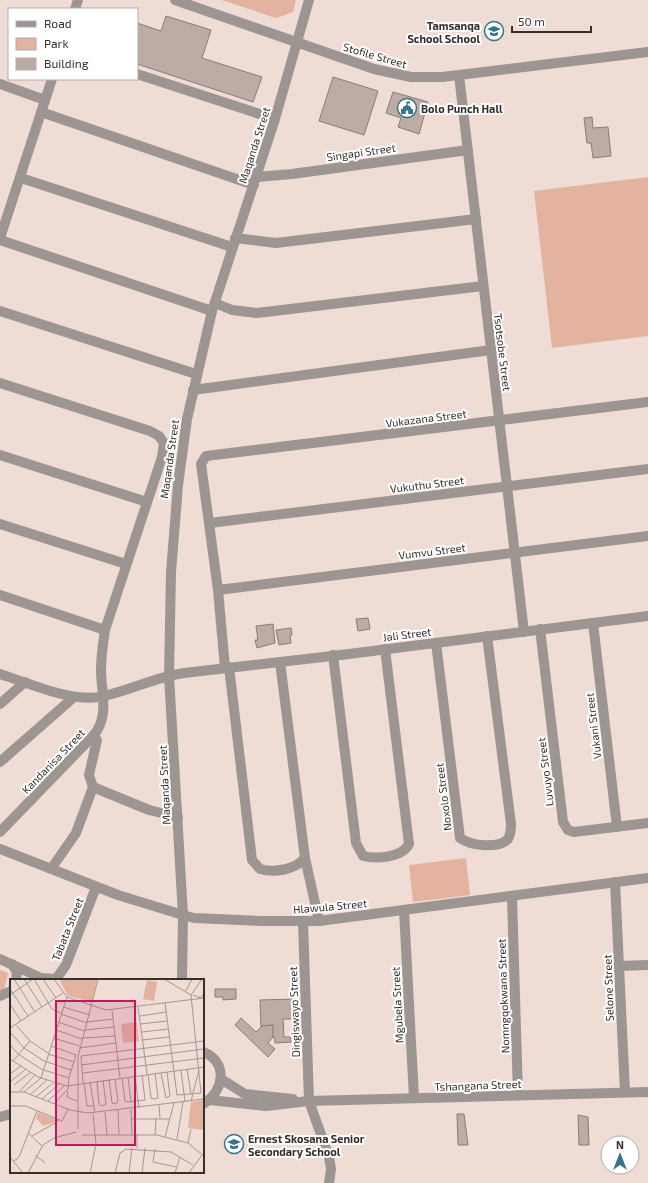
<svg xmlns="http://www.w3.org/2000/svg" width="648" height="1183" font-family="'Exo 2',sans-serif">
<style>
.green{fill:#e3b3a0}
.building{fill:#bdaca6;stroke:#8b7b75}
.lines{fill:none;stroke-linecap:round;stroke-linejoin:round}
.minor{stroke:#9d9592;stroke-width:10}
.labels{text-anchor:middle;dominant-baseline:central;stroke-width:4;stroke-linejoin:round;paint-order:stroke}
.poi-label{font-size:11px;font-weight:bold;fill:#362f2d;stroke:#fff;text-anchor:start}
.street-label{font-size:11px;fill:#362f2d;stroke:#fff}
.inset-road{fill:none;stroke:#a49792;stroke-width:1}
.view{fill:#c2185b;fill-opacity:0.15;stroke:#c2185b;stroke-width:2}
.inset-edge{fill:none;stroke:#362f2d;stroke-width:2}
</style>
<rect width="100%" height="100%" fill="#eedcd5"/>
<g class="green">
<path d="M222 0H296L293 12 276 18Z"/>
<path d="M648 177V336L552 348 534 191Z"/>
<path d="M466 858 470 895 413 902 409 865Z"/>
<path d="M0 970 8 973 4 990 0 991Z"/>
</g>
<g class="building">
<path d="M166 16 211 30 202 58 262 77 253 102 137 64V23L161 31Z"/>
<path d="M333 77 378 91 364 135 319 121Z"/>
<path d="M393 92 428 102 419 134 398 127 401 118 386 113Z"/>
<path d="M592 117 593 128 608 127 611 156 593 158 591 143H587L584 118Z"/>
<path d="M368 618 370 629 358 631 356 619Z"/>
<path d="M273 624 275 643 257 648 255 640H258L256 626Z"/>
<path d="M291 628 292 635H290L291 643 279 645 276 630Z"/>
<path d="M215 989H236V999L223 1000V997H215Z"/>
<path d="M297 999 298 1019H283L284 1037H290L291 1042 275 1043 274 1037H272L273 1025 261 1027 260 1000Z"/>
<path d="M241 1018 256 1032 262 1026 273 1025V1037L268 1043 275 1049 268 1057 235 1025Z"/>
<path d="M457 1114H464L468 1145H458Z"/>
<path d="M578 1115 588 1117 589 1145H579Z"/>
</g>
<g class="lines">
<g class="minor">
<path d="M175 0 374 69 411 77H442L648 52"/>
<path d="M75 9 78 0"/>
<path d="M137 74 275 119"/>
<path d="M459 75 524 632"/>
<path d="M0 84 45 100"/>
<path d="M41 112 254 185"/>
<path d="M257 177 292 174 468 150"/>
<path d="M21 178 232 247"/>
<path d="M0 238 52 79"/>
<path d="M235 238 276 243 476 219"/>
<path d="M0 240 212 311"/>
<path d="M215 303 232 310 257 313 483 286"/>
<path d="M0 311 196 374"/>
<path d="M0 383 150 431 159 436 164 443 162 457 105 630C103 643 101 656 101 670 101 692 110 717 93 736L0 832"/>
<path d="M193 390 491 350"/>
<path d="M0 455 147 502"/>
<path d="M210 523 648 469"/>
<path d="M0 524 126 564"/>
<path d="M218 590 648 536"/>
<path d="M0 595 105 630"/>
<path d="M593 623 617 827"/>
<path d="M540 629 563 822 568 830 574 832 648 823"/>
<path d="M436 643 460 838C471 846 498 849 508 839 511 834 511 829 511 824L487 636"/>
<path d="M333 655 356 843 363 856C376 859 402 858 409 844L385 649"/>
<path d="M280 662 305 858 319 921"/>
<path d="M229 667 252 860 260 869C274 873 295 870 305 858"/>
<path d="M225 668 218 590 201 464 206 456 648 402"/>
<path d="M0 674C29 683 74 704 104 696 131 690 156 677 184 673L349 654 648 616"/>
<path d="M0 704 25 682"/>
<path d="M93 736 97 740 89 775 93 787 149 810 178 817"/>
<path d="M0 762 74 697"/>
<path d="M0 849 118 895 183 915 194 918 262 921H319L648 878"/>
<path d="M51 869 76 833 93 787"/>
<path d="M615 882 625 1092"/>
<path d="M512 897 518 1095"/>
<path d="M404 910 414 1098"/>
<path d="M303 922 309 1101 329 1157 331 1169 329 1183"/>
<path d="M0 959 41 978 56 979 66 965 96 887"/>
<path d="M12 964 17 972 16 980"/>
<path d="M619 966 648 965"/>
<path d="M182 980 183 915 169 676 171 572 178 485 187 419 212 311 275 119 309 0"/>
<path d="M0 996 11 991"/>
<path d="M203 1052C229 1062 224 1092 203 1104"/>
<path d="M221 1079 245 1094 293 1099"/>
<path d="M210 1100 266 1106 309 1101 648 1092"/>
<path d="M0 1117 11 1114"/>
</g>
</g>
<defs>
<g id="school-ring" transform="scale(1)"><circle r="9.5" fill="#fff" stroke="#367589" stroke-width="1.5"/><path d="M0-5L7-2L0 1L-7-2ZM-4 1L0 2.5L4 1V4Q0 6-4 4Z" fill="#367589"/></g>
<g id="civic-ring" transform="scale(1)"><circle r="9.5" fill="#fff" stroke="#367589" stroke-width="1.5"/><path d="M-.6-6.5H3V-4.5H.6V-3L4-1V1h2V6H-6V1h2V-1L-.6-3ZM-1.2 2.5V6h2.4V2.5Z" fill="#367589"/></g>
</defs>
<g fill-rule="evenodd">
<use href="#school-ring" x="494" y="31"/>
<use href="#civic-ring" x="407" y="108"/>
<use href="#school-ring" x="234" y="1144"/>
</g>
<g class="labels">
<g class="poi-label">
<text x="480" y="25" text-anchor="end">Tamsanqa<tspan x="480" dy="13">School School</tspan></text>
<text x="421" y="108">Bolo Punch Hall</text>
<text x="248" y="1138">Ernest Skosana Senior<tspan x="248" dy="13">Secondary School</tspan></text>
</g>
<g class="street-label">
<text transform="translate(375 55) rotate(16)">Stofile Street</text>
<text transform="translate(254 145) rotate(-72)">Maqanda Street</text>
<text transform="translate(361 152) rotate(-8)">Singapi Street</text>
<text transform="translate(503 352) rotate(83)">Tsotsobe Street</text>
<text transform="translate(426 418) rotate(-7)">Vukazana Street</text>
<text transform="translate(169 459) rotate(-82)">Maqanda Street</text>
<text transform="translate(427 484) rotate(-7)">Vukuthu Street</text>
<text transform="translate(432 551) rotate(-7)">Vumvu Street</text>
<text transform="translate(407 634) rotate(-7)">Jali Street</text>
<text transform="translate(593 726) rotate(-97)">Vukani Street</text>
<text transform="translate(53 761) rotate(-46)">Kandanisa Street</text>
<text transform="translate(545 772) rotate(-97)">Luvuyo Street</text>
<text transform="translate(164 785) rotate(-93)">Maqanda Street</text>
<text transform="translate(443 797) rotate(-97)">Noxolo Street</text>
<text transform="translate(330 906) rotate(-5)">Hlawula Street</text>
<text transform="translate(67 929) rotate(-68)">Tabata Street</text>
<text transform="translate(608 988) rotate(-92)">Selone Street</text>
<text transform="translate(503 996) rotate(-92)">Nomngqokwana Street</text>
<text transform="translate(397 1005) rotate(-93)">Mgubela Street</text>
<text transform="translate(294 1012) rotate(-92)">Dingiswayo Street</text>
<text transform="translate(478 1085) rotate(-2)">Tshangana Street</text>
</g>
</g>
<g transform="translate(10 979)">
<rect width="194" height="194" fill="#eedcd5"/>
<path d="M49 0H87L82 23 58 17ZM137 1 147 3 144 22 133 20ZM127 43 129 62 113 64 111 45ZM194 121V151L178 149 181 123ZM28 133 47 141 46 143 33 147 26 139Z" fill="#e3b3a0"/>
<path class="inset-road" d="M4 0 25 33M14 0 32 28M24 0 42 30 51 34M33 0 46 19M44 0 57 18 96 31 194 19M154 0 181 16 191 114 167 116 155 24M0 10 18 37M176 12 182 0M0 16 23 0M181 16 192 0M183 16 191 19 194 14M0 25 11 42M53 28 80 36M128 28 137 95M102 31 110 99M51 35 77 44M130 37 156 33M48 43 74 52M77 43 103 40M130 45 157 42M6 46 20 62 38 74M0 49 53 14M46 51 72 60M75 51 104 48M0 53 14 69 34 82 61 91M132 53 158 50M43 59 70 67M72 59 105 57M132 61 159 58M0 66 8 75 31 90 59 99M41 67 66 76 59 99 58 110 44 125M69 69 106 64M38 75 64 83M0 80 28 98 57 107 194 88M3 82 20 62M71 86 194 70M177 90 181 115M171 91 175 123M73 94 194 79M151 94 156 119 160 117 157 93M0 95 11 87M138 95 141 119 144 120 148 119 145 94M125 97 129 129M118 98 121 123M112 99 115 122 118 123 135 121 132 96M99 100 102 124 106 125 108 122 105 100M1 102 16 90M87 102 89 125 92 127 96 125 93 101M73 103 71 77 194 62M74 103 77 127H83M80 103 85 134M4 106 21 93M10 112 25 96M58 112 57 118 67 122M0 113H14L60 131 78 134 194 120M14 113 31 99 57 18M21 115 37 101M27 117 43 104M32 120 49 105M38 122 54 107M181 122 189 91M149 126 150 139M0 127H16L52 142 58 130M121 130 122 155M108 131 109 156M95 133 97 156M122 140H160M68 150V78L88 0M18 154 32 167M127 155V169M72 156H147L178 164 194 177M145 156 146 139M22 157 47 143 48 140M155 158 164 124M167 160 173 123M178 164 181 150M145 170 143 183 166 188M25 176 35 184M0 178 13 194M4 182 9 178 27 132M18 194 33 166 44 159 66 153M80 194 86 165 83 135M105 194 110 174 116 170 161 173 183 186M119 194 122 169M132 194 135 169M165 194 170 178M179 194 192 176"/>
<path class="view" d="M46 22H125V166H46Z"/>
<rect width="194" height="194" class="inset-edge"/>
</g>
<rect x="8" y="8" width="130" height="72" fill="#ffffff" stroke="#afacab"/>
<rect x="16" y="21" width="20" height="6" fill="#9d9592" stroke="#afacab"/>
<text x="44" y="28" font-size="12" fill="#362f2d">Road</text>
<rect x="16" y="38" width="20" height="12" fill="#e3b3a0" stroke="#afacab"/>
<text x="44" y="48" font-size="12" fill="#362f2d">Park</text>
<rect x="16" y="58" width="20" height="12" fill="#bdaca6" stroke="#afacab"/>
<text x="44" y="68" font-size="12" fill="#362f2d">Building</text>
<g transform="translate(620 1155)"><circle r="19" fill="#ffffff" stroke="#afacab"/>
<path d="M0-3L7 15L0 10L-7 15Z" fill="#367589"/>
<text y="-6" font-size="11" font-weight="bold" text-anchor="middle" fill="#362f2d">N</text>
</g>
<path d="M512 26v6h79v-6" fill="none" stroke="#362f2d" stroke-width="2"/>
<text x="518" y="26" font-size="12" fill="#362f2d" stroke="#ffffff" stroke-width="3" paint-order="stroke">50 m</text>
</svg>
